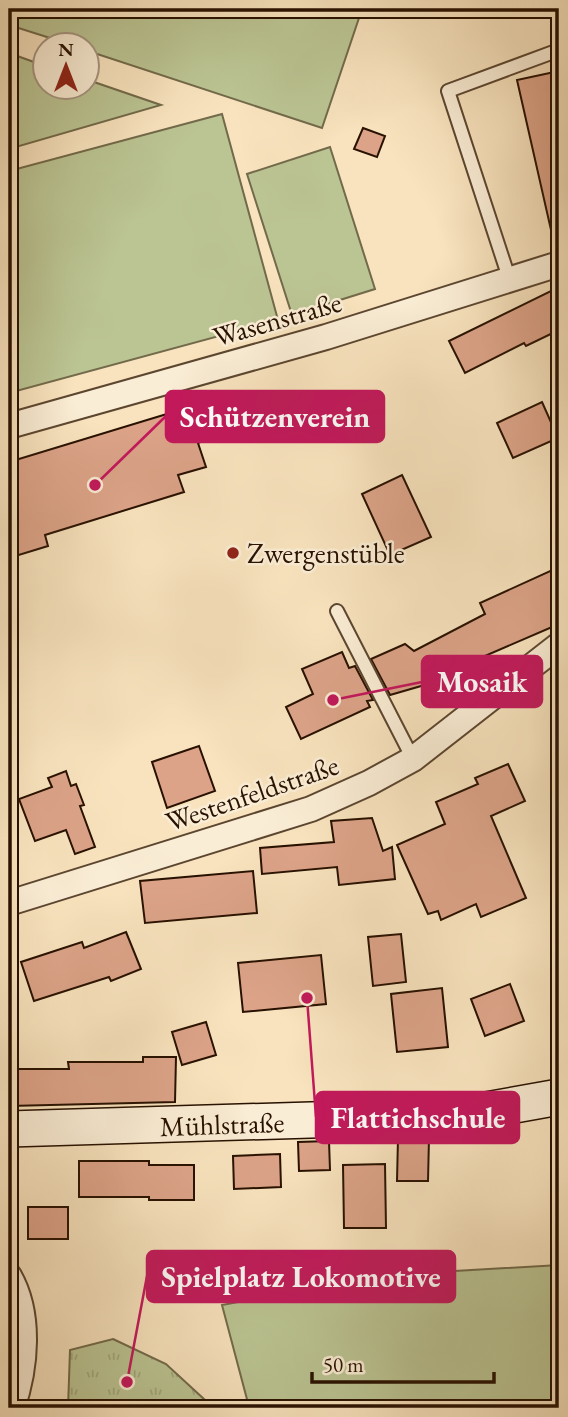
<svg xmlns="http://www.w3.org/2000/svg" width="568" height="1417" font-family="'EB Garamond',serif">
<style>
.grass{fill:#bbc493;stroke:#726a4a;stroke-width:2}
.park{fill:url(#park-tufts);stroke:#726a4a;stroke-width:2}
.building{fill:#dca388;stroke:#281100;stroke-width:2}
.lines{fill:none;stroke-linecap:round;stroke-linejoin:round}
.service-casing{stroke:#5c4630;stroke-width:16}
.minor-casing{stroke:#5c4630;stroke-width:28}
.secondary-casing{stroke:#281100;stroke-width:38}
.service{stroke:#faedd5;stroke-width:12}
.minor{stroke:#faedd5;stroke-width:24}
.secondary{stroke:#faedd5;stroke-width:35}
.poi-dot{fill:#8f2418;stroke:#faedd5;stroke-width:2.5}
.labels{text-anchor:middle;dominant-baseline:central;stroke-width:5;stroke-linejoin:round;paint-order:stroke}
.street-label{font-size:28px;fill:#281100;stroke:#faedd5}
.poi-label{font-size:28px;fill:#281100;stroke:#faedd5;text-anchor:start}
.leader{fill:none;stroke:#c2185b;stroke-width:2.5}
.callout-dot{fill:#c2185b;stroke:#faedd5;stroke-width:2.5}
.callout{fill:#c2185b;stroke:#c2185b;stroke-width:2.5}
.callout-label{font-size:30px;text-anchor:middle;font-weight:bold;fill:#fff}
</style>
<defs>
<pattern id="park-tufts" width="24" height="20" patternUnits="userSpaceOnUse" patternTransform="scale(1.75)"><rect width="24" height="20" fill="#bbc493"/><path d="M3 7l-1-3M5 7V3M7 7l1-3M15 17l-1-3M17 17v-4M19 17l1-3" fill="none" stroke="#a1a77d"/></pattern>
</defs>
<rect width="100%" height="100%" fill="#f8e3be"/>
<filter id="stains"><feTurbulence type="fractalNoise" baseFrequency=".00286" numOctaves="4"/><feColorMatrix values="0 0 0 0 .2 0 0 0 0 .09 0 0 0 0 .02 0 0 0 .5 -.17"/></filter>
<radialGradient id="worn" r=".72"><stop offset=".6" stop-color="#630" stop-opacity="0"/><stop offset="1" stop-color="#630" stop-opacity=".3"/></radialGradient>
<g class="grass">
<path d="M9 9H362L322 128 88 51V46L72 45 9 25Z"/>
<path d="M9 53 45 66 46 88H88V80L161 105 9 149Z"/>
<path d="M222 114 278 320 9 393V171Z"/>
<path d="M330 147 375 289 292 315 247 174Z"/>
<path d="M559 1265V1408H284L248 1403 222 1305 385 1275Z"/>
</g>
<path class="park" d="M113 1339 166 1364 205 1400V1408H68L70 1350Z"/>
<g class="building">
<path d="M559 71V229L551 230 517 80Z"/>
<path d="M363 128 385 136 377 157 354 149Z"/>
<path d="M559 287V330L526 346 524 343 465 373 449 341Z"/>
<path d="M542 402 558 438 513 458 497 423Z"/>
<path d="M193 406 205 440 198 443 206 467 178 475 184 492 45 535 48 546 9 558V462Z"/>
<path d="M402 475 431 537 390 555 362 494Z"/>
<path d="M559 567V624L427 681 428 684 390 695 371 659 405 644 414 651 485 614 480 603Z"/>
<path d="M342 652 349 668 355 666 373 700 367 701 370 707 301 739 286 707 313 694 302 669Z"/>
<path d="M199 746 215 791 167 808 152 762Z"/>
<path d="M508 764 525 801 491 816 526 898 481 917 476 904 441 920 438 911 428 914 397 845 445 824 436 802 478 784 475 778Z"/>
<path d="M66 771 71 786 76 784 84 805 80 806 95 847 75 854 66 830 35 841 19 799 52 787 48 778Z"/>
<path d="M372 818 383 851 392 847 395 879 339 885 337 867 262 874 260 848 334 842 331 821Z"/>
<path d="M253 871 257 913 145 923 140 881Z"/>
<path d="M126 932 141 969 111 981 109 977 34 1001 21 962 82 942 84 948Z"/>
<path d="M401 934 406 982 373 986 368 937Z"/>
<path d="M321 955 326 1004 243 1012 238 963Z"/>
<path d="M510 984 524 1021 485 1036 471 999Z"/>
<path d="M442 988 448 1047 397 1052 391 994Z"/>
<path d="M206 1022 216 1055 182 1065 172 1032Z"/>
<path d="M143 1057H176L175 1102 9 1106V1069H69L68 1062H143Z"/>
<path d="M398 1138H429L428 1181H397Z"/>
<path d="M329 1141 330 1170 299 1171 298 1142Z"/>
<path d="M280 1154 281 1187 234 1189 233 1156Z"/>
<path d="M79 1161H149V1165H194V1200H149V1197H79Z"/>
<path d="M385 1164 386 1228H344L343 1165Z"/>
<rect x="28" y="1207" width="40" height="32"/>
</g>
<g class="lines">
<g class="service-casing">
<g id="service">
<path d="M510 281 448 91 559 50"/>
<path d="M337 611 413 759"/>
</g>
</g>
<g class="minor-casing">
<g id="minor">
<path d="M9 426 326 337 559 264"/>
<path d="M9 903 311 809 369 783 413 759 559 645"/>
<path d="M9 1276C31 1314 26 1368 12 1408"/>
</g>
</g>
<g class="secondary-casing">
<path id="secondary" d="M9 1129 376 1118 475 1112 559 1097"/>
</g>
<use href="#service" class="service"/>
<use href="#minor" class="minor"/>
<use href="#secondary" class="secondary"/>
</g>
<circle class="poi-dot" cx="233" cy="553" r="7"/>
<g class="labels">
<g class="street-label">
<text transform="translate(277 319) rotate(-16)">Wasenstraße</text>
<text transform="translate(252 793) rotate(-19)">Westenfeldstraße</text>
<text transform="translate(222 1124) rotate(-2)">Mühlstraße</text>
</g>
<g class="poi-label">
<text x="247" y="553">Zwergenstüble</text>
</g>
</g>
<path class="leader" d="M95 485L166 416M333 700L422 682M307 998L316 1117M127 1382L147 1276"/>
<g class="callout-dot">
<circle cx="95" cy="485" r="7"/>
<circle cx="333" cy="700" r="7"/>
<circle cx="307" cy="998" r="7"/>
<circle cx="127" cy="1382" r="7"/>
</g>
<g class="callout">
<rect x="166" y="391" width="218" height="51" rx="7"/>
<rect x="422" y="656" width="120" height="51" rx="7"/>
<rect x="316" y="1092" width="203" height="51" rx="7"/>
<rect x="147" y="1251" width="308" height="51" rx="7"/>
</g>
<g class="callout-label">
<text x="275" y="427">Schützenverein</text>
<text x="482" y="692">Mosaik</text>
<text x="418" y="1128">Flattichschule</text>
<text x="301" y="1287">Spielplatz Lokomotive</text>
</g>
<rect width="568" height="1417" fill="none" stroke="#f8e3be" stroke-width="35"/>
<rect x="10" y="10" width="547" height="1396" fill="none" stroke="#281100" stroke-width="3.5"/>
<rect x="18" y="18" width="533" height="1382" fill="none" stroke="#281100" stroke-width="2"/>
<g transform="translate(66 66)"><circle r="33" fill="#faedd5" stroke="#a69580" stroke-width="2"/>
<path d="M0-5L12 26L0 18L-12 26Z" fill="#8f2418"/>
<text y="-10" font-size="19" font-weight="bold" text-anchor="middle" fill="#281100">N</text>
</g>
<path d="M312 1372v10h182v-10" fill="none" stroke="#281100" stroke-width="3.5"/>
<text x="323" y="1372" font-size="21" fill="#281100" stroke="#faedd5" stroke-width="5" paint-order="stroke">50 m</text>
<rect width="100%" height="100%" filter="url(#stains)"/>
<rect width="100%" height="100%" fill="url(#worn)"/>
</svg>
